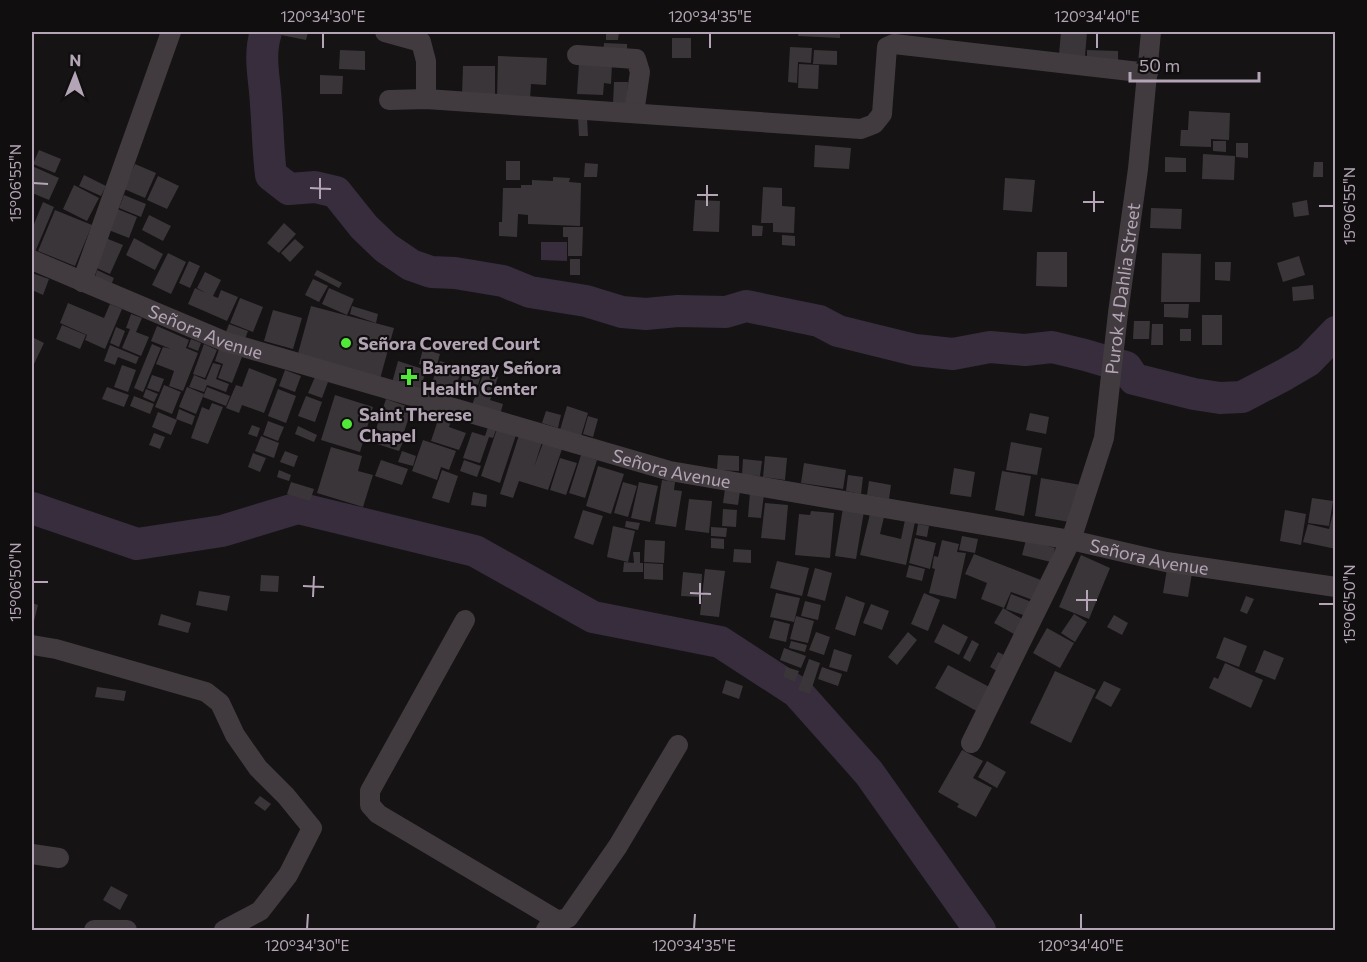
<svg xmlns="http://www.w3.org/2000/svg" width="1367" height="962" font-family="Commissioner,sans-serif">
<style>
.water{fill:#372d3d}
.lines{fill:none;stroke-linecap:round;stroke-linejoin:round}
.river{stroke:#372d3d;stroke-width:32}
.building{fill:#3a3539}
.minor{stroke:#413b40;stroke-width:20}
.ticks{fill:none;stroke:#b3a5b5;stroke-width:2}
.poi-dot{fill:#51e937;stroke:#100e0f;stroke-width:2}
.labels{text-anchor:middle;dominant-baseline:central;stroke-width:4.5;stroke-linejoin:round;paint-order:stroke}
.street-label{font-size:18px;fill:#b3a5b5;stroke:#100e0f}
.poi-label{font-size:18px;font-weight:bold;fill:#b3a5b5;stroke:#100e0f;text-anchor:start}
.neatline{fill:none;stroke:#b3a5b5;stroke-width:2}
.ticks-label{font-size:15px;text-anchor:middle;fill:#b3a5b5}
</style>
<rect width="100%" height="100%" fill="#151314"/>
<path class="water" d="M541 242H567V261L541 260Z"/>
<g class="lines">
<g class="river">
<path d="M266 32C258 57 265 79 266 105 268 129 268 152 271 175L289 189 315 187 336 192 364 227 386 248 411 265 431 272 455 273 503 281 530 292 586 301 622 312 646 314 678 311 726 312 746 306 819 321 838 331 915 350 953 354 990 347 1025 350 1052 347 1085 355 1126 367 1134 379 1194 394 1220 398 1242 397 1284 375 1308 361 1336 332"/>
<path d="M32 508 137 544 222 531 298 508 475 551 593 617 720 642 797 692 869 773 980 930"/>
</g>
</g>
<g class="building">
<path d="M282 32H308L306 40 281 35Z"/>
<path d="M606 32H619L618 40H606Z"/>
<path d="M799 32H840V38L798 36Z"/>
<path d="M1061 32H1087L1085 56 1059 54Z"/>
<rect x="672" y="38" width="19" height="20"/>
<path d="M604 43 627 44V55L603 54Z"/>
<path d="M790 47 812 48 811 63 798 62 797 83 788 82Z"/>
<path d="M340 50 365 51V70L339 69Z"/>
<path d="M814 50 837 51V65L813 64Z"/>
<path d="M1087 50 1118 51V61L1087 60Z"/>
<path d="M498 56 547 58 546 85 531 84 530 100 497 99Z"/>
<path d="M579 63 612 64 611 84 604 83 603 95 577 94Z"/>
<path d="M799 64 819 65 818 89 798 88Z"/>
<path d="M463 66H495V96L462 95Z"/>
<path d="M320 75 343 76 342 94H320Z"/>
<path d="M614 82H628L627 105 613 104Z"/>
<path d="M1189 111 1230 113 1229 140 1211 139V147L1180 146 1181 130H1188Z"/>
<path d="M578 117H587L588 136H579Z"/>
<path d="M1213 141H1226V152L1213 151Z"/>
<path d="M1236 143H1248V158L1236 157Z"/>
<path d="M815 145 851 148 849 169 814 167Z"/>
<path d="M39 150 61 159 55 173 33 164Z"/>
<path d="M1203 154 1235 156 1234 180 1202 179Z"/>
<path d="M1165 157 1186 158V172H1165Z"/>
<rect x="506" y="161" width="14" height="19"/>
<path d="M1314 162H1323V177H1313Z"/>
<path d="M585 163 598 164 597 177H584Z"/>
<path d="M135 164 156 173 145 198 124 189Z"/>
<path d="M32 166 59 178 49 200 32 193Z"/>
<path d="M84 175 106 186 101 196 79 186Z"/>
<path d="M158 176 179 186 167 209 147 200Z"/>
<path d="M553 177 570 178 569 182 581 183 580 226 528 224V215L518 214 517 237 499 236V222H502L503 188H521V185H532V180L553 181Z"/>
<path d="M1005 178 1035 180 1032 212 1003 210Z"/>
<path d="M74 185 99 198 87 221 63 209Z"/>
<path d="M763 187 782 188V206L795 207 794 233 773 232V223H761Z"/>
<path d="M124 195 146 204 141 217 119 208Z"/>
<path d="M695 200 720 201 719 232 693 231Z"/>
<path d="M1307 200 1309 215 1294 217 1292 203Z"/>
<path d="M43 202 54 207 35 252 32 251V229Z"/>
<path d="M115 208 137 217 129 238 106 229Z"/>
<path d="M1151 208 1182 209 1181 229 1150 228Z"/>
<path d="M55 210 92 225 75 266 38 251Z"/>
<path d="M149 215 171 226 163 241 142 230Z"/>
<path d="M284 223 296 234 279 253 267 243Z"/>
<path d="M752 225 763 226 762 236H752Z"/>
<path d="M563 227H583L582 256H568V237H563Z"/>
<path d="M782 235 795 236V246L782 245Z"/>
<path d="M103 237 123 245 110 274 90 265Z"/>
<path d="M134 238 163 254 155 270 126 255Z"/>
<path d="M295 239 304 247 290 262 281 253Z"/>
<path d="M1037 252H1067V287L1036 286Z"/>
<path d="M168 253 186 262 171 294 152 285Z"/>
<path d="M1162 253 1201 254 1200 302H1161Z"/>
<path d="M1299 256 1305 275 1283 282 1277 263Z"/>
<rect x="570" y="259" width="10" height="16"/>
<path d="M189 261 200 266 190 288 179 283Z"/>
<path d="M1215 262H1231L1230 281 1215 280Z"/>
<path d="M97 270 114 278 111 285 95 277Z"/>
<path d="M317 270 342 283 339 288 314 275Z"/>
<path d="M205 272 221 280 213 296 218 298 221 290 238 297 227 321 188 304 195 288 206 293 197 288Z"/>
<path d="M32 273 49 279 43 295 32 290Z"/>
<path d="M313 279 328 286 319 302 305 295Z"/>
<path d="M1313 285 1314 299 1293 301 1292 287Z"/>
<path d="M329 288 354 299 347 315 322 304Z"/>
<path d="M240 298 263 307 253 332 230 323Z"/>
<path d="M68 303 104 318 110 304 122 309 105 349 85 340 87 335 60 323Z"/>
<path d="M1164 304H1189L1188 318 1164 317Z"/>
<path d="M311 306 394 328 380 379 297 357Z"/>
<path d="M352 306 378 314 376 323 350 314Z"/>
<path d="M273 310 302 318 293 349 264 341Z"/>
<path d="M131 314 142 318 136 332 149 337 141 356 122 348 130 329 126 328Z"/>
<rect x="1202" y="315" width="20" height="30"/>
<path d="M1134 321H1150L1149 339H1133Z"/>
<path d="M229 324 248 331 245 339 226 332Z"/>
<path d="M1152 324H1163V345H1151Z"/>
<path d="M62 325 86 335 80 349 56 339Z"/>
<path d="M157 326 189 340 186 348 198 353 183 391 169 386 174 371 156 364 163 347 171 349 151 341Z"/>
<path d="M116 327 125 331 119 347 110 343Z"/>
<rect x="1180" y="329" width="11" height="12"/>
<path d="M32 337 44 343 34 364 32 363Z"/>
<path d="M191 339 201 343 198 351 188 347Z"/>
<path d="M152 344 161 348 143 392 134 388Z"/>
<path d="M204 344 217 350 205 378 193 374Z"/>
<path d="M110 345 139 357 136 364 118 357 115 365 104 361Z"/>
<path d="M219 349 242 357 232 383 218 378 223 364 215 361Z"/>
<path d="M423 349 440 354 436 369 419 364Z"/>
<path d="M398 361 426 370 420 391 392 383Z"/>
<path d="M440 361 462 368 454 392 431 385Z"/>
<path d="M213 363 221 365 216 379 229 384 226 392 207 385 204 392 189 387 194 375 206 380Z"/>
<path d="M122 365 136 370 128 392 114 387Z"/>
<path d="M466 366 482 372 478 385 461 380Z"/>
<path d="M249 368 277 379 264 413 242 405 239 413 226 408 236 385 242 387Z"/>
<path d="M285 370 301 376 295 392 279 386Z"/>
<path d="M484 372 498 377 490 400 503 404 500 415 472 405Z"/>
<path d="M152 375 164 379 159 392 147 388Z"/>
<path d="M315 377 328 382 322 398 308 393Z"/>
<path d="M164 385 181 392 172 414 155 407Z"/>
<path d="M107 387 129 395 124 407 102 399Z"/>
<path d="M187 387 204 394 196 414 179 407Z"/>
<path d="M207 387 230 396 226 406 203 397Z"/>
<path d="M146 389 158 394 154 402 143 397Z"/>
<path d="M278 389 296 396 286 423 268 416Z"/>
<path d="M335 395 373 407 360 452 321 440Z"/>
<path d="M134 396 154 404 150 414 130 406Z"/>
<path d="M306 396 322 402 315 422 298 416Z"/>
<path d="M386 399 412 408 402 438 376 429Z"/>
<path d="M212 403 223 407 208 444 191 438 202 407 209 410Z"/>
<path d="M567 406 588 413 581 436 560 430Z"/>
<path d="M179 409 195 416 192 425 176 419Z"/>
<path d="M546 411 561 415 558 428 542 423Z"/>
<path d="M158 412 177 420 171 435 152 427Z"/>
<path d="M1030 413 1049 417 1046 434 1026 430Z"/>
<path d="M440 414 452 418 449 427 466 433 459 450 431 441Z"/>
<path d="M588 416 598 419 593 437 583 434Z"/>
<path d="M268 421 284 427 278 441 263 435Z"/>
<path d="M252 425 260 428 257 437 248 434Z"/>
<path d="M298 426 317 435 314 442 295 434Z"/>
<path d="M488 427 496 430 493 438 489 437 480 463 463 458 472 432 485 436Z"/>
<path d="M497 429 516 435 500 483 481 476Z"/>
<path d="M154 433 165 437 160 449 149 445Z"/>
<path d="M380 434 403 442 399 451 377 444Z"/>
<path d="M519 435 542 442 534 467 543 443 562 449 548 490 519 481 513 498 500 494Z"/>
<path d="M261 436 279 443 274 458 255 451Z"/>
<path d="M423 440 456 451 449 470 441 467 437 480 412 471Z"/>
<path d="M1011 442 1042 448 1037 475 1006 470Z"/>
<path d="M331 447 362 456 358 471 373 475 363 507 317 493Z"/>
<path d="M285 451 298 456 294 467 280 462Z"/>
<path d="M402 451 416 456 413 466 398 462Z"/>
<path d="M253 453 266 458 260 472 248 467Z"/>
<path d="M581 455 597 460 585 498 569 493Z"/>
<path d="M718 455 739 456V471L717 470Z"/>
<path d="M765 456 787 458 785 480 763 477Z"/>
<path d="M560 458 577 463 566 495 550 490Z"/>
<path d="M743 459 762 461 760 476 742 475Z"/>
<path d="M381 460 408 469 402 485 375 476Z"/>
<path d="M464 460 481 466 477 477 460 471Z"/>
<path d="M804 463 846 470 843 489 801 483Z"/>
<path d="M598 466 624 474 611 514 586 506Z"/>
<path d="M954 468 975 472 971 497 950 494Z"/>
<path d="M279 470 291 475 289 481 277 477Z"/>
<path d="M442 470 458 476 449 503 432 498Z"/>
<path d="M1002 471 1031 476 1024 516 995 510Z"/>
<path d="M848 475 863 477 861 494 846 491Z"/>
<path d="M1041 478 1081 485 1075 523 1035 516Z"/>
<path d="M662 480 675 482 674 490 682 491 676 527 655 524Z"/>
<path d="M869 481 891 485 889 499 867 495Z"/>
<path d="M291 482 314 489 310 501 287 494Z"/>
<path d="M623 482 637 486 628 517 614 513Z"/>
<path d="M639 482 658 486 650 522 631 518Z"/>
<path d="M725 489 740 491 738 505 723 503Z"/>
<path d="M473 492 487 495 486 507 471 505Z"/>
<path d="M750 492 764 494 761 518 748 517Z"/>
<path d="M1312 498 1333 501 1329 526 1308 523Z"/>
<path d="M689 499 712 501 709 533 685 530Z"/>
<path d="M765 503 788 505 785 540 761 538Z"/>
<path d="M843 508 864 511 856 559 835 556Z"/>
<path d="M723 509 737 510 736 527 722 526Z"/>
<path d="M583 510 603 516 593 545 574 538Z"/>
<path d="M1285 510 1306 514 1301 545 1280 541Z"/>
<path d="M811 511 834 513 830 558 795 555 799 514 810 515Z"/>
<path d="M1333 513 1336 514V549L1303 542 1308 524 1329 529Z"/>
<path d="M870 514 884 517 880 534 901 539 905 520 915 522 906 565 860 555Z"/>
<path d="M626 521 640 523 638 530 625 527Z"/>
<path d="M918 524 929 526 927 537 916 535Z"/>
<path d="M613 526 635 531 628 562 607 557Z"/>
<path d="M711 527 727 528 726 537 711 536Z"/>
<path d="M962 536 978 539 975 553 959 550Z"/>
<path d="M711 538 724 539V549L711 548Z"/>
<path d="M915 538 936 543 930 569 909 563Z"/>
<path d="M645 540 665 541 664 563 644 562Z"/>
<path d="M942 540 959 544 957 552 966 553 956 599 929 593 935 569 932 568 934 556 938 557Z"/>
<path d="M1026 540 1055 548 1051 562 1022 555Z"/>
<path d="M734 549 751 550V563L733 562Z"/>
<path d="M633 552H640V563H643V572H623L624 562 634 563Z"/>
<path d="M974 554 1046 582 1038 602 1011 592 1004 608 981 599 987 583 965 574Z"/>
<path d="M1081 555 1110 568 1089 619 1059 607Z"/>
<path d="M777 561 809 568 802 596 770 588Z"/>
<path d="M644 563 663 564V580L644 579Z"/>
<path d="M909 565 925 569 922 581 906 577Z"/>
<path d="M815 568 832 573 825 601 807 596Z"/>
<path d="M705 569 725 571 719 617 700 615Z"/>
<path d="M1167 569 1192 573 1188 597 1163 593Z"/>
<path d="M683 572 702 574 701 597 681 596Z"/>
<path d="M261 575 279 576 278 592 260 591Z"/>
<path d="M199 591 230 596 227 611 196 605Z"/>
<path d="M776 593 800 598 794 622 770 617Z"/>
<path d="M924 593 940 600 928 631 911 624Z"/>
<path d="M1011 594 1037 604 1032 618 1006 609Z"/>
<path d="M846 596 865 603 855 636 835 629Z"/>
<path d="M1246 596 1254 599 1247 614 1240 611Z"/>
<path d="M805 601 821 605 818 620 801 616Z"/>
<path d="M32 603 38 605 32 629Z"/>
<path d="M871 604 889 611 882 630 863 623Z"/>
<path d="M1003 608 1029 623 1021 638 994 623Z"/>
<path d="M161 614 191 623 188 633 158 625Z"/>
<path d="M1074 614 1087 622 1075 642 1061 633Z"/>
<path d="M1114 615 1128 623 1122 635 1107 627Z"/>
<path d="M796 616 814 621 808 643 790 639Z"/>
<path d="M774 620 790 624 786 642 769 638Z"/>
<path d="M943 624 968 637 959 655 934 642Z"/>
<path d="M1047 628 1074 643 1060 668 1033 653Z"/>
<path d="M816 632 830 637 824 655 809 650Z"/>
<path d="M908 632 917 640 897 665 888 657Z"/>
<path d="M1224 637 1247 646 1239 667 1216 658Z"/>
<path d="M972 640 979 644 970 662 963 658Z"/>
<path d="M791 641 807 645 805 652 789 648Z"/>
<path d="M784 648 806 656 801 668 780 660Z"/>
<path d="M834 649 852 655 847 672 829 667Z"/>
<path d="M1264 650 1284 658 1275 680 1255 672Z"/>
<path d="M998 652 1010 658 1002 674 990 667Z"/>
<path d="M809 659 820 663 810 694 798 690Z"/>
<path d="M1225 663 1263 680 1251 708 1209 688 1214 677 1218 679Z"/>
<path d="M948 665 995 690 982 714 935 688Z"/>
<path d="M786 667 799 671 795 682 783 677Z"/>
<path d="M822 667 842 674 838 686 818 679Z"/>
<path d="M1055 671 1096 690 1071 743 1030 723Z"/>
<path d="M726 680 743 686 739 699 722 693Z"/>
<path d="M1104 681 1121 689 1111 707 1095 698Z"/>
<path d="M97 687 126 691 124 701 95 697Z"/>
<path d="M962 750 983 761 973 778 992 788 976 817 957 807 959 804 938 792Z"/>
<path d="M987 761 1006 772 997 788 978 777Z"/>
<path d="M260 796 271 804 265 811 254 803Z"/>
<path d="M111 886 128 895 120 910 103 900Z"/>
</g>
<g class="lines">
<g class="minor">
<path d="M385 32 421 42 426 61V99"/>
<path d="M577 55 636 59 640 72 634 113"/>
<path d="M389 100 426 99 861 129 874 124 882 114 887 47 894 44 1148 73"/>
<path id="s1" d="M32 260 226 342 670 471 1071 540 1166 562 1336 587"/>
<path d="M82 282 171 32"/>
<path d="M465 620 370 791V805L378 814 557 920"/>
<path d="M32 645 56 649 206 692 220 703 235 735 258 768 286 796 312 828 288 875 260 911 224 930"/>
<path id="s2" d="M971 743 1071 540 1104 438 1118 313 1138 169 1151 32"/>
<path d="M32 854 59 858"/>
<path d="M94 930H127"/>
<path d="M546 930C551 921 559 920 568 918L618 846 678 745"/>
</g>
</g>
<path class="ticks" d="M323 48V33M710 48V33M1097 48V33M33 183 48 184M310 188 331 189M697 195H718M320 199V178M1083 202H1104M707 206V185M1319 206H1334M1094 212V191M33 582H48M303 586 324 587M690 593 711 594M313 597 314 576M1076 600H1097M700 604V583M1319 604H1334M1087 611V590M307 929 308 914M694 929 695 914M1081 929V914"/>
<g class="poi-dot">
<circle cx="346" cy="343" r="6"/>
<path d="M406 368h6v6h6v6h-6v6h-6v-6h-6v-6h6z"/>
<circle cx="347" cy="424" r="6"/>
</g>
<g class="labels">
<g class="street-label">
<text stroke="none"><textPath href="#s2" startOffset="484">Purok 4 Dahlia Street</textPath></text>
<text stroke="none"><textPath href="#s1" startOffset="188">Señora Avenue</textPath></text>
<text stroke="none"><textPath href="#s1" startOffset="674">Señora Avenue</textPath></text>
<text stroke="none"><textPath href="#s1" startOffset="1160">Señora Avenue</textPath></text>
</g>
<g class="poi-label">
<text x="358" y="343">Señora Covered Court</text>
<text x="422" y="367">Barangay Señora<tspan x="422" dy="21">Health Center</tspan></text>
<text x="359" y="414">Saint Therese<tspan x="359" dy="21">Chapel</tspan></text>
</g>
</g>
<rect width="1367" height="962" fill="none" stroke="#100e0f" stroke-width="66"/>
<g transform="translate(75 75) rotate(1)" stroke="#100e0f" stroke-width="4.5" paint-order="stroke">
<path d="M0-4.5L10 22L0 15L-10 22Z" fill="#b3a5b5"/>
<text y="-9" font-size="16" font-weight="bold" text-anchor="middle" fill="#b3a5b5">N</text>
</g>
<path d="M1130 72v9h129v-9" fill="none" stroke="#b3a5b5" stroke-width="3"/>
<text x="1139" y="72" font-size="18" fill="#b3a5b5" stroke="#100e0f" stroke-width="4.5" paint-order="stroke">50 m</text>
<rect x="33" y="33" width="1301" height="896" class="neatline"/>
<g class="ticks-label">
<text x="323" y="22">120°34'30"E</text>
<text x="710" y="22">120°34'35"E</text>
<text x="1097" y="22">120°34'40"E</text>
<text transform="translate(16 183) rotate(-90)" y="5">15°06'55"N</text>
<text transform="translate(1350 206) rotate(-90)" y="5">15°06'55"N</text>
<text transform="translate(16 582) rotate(-90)" y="5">15°06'50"N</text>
<text transform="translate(1350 604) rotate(-90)" y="5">15°06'50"N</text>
<text x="307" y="951">120°34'30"E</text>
<text x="694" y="951">120°34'35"E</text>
<text x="1081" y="951">120°34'40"E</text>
</g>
</svg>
